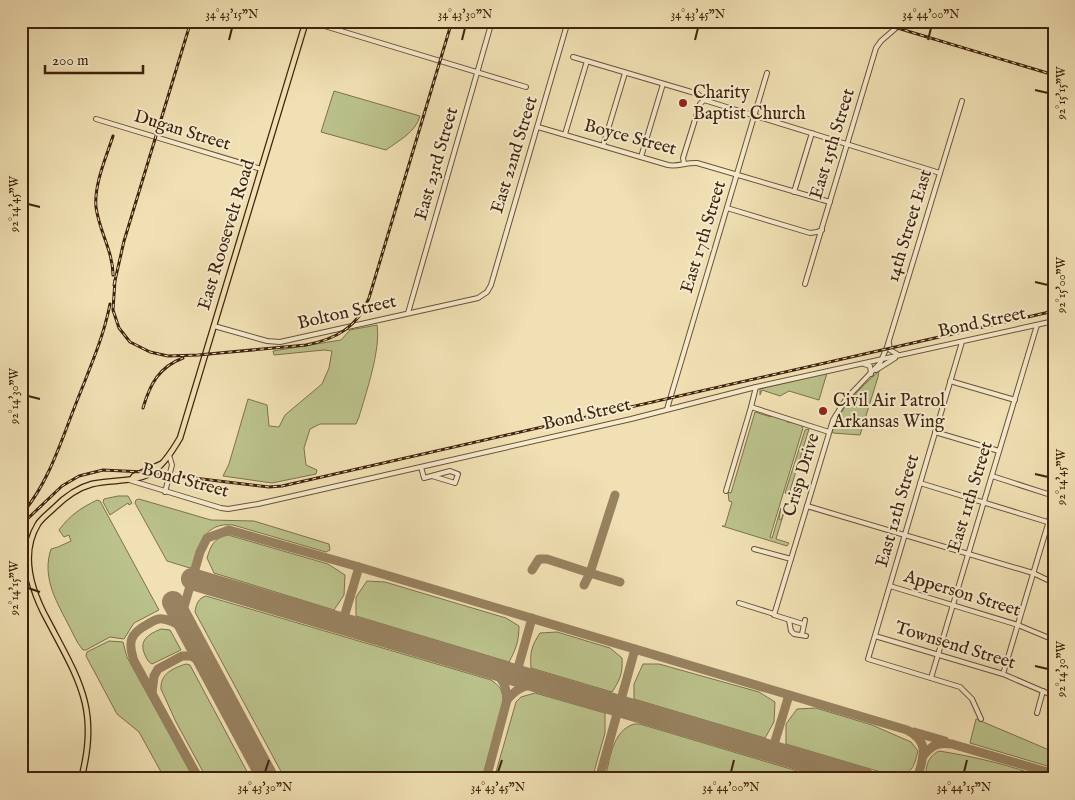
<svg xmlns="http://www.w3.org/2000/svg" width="1075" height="800" font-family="'IM FELL English',serif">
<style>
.green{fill:#bbc28b;stroke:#7d724c}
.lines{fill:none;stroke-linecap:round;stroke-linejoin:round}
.taxiway{stroke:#988260;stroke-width:9}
.runway{stroke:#988260;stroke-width:22}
.minor-casing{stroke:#6b5236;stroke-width:6}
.major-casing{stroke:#3f230d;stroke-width:7}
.minor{stroke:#f5ebce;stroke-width:4}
.major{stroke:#f0e0b3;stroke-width:4.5}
.rail-casing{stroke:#3f230d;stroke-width:3}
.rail{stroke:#f5ebce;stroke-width:1;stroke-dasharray:4;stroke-linecap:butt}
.ticks{fill:none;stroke:#3f230d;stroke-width:2}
.poi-dot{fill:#8f2418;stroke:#f5ebce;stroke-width:2}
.labels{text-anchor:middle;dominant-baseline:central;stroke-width:4;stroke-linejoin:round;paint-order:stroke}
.poi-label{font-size:18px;fill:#3f230d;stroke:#f5ebce;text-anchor:start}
.street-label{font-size:18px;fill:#3f230d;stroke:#f5ebce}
.neatline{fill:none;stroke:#3f230d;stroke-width:2}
.ticks-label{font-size:12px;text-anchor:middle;fill:#3f230d}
</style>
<rect width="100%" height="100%" fill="#f0e0b3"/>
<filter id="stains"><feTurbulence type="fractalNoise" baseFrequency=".004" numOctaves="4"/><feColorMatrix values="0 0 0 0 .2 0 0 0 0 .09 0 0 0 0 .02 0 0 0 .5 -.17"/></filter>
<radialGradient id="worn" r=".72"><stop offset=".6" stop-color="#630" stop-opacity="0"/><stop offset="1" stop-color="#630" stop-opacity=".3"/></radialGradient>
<g class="green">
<path d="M334 91 420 116C416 132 398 141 386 150L321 132Z"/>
<path d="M377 325C381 349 366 393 359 417L356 424H320L310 429 304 448 306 465 317 470 316 474 272 483 223 476 229 464 248 399 267 405 269 426 279 427 285 415 322 384 329 368 332 351 324 350 274 355 273 351 341 340 350 330Z"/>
<path d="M879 371 878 377 860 435 833 433 832 432C841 406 859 389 879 371Z"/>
<path d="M827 373 819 400 789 391 780 396 762 390 760 395V389Z"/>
<path d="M755 412 771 417 772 415 788 420 787 422 800 424 803 428 770 537 772 538 781 508 779 519 781 520 785 509 776 539 789 543 787 546 722 526H725L732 502 729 501 728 492 731 493Z"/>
<path d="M808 429H809L789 494 785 493 805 430Z"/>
<path d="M118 496H128L132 503 129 505 128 503 110 515 103 502 104 499Z"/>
<path d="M139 499 211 520 254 521 329 544 330 550 326 552 233 525C205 522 199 544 193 566L190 568 167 561 135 503 136 500Z"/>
<path d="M97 500 100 501 159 610 134 623 124 639 110 637 86 650H83C76 642 72 631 67 622 55 599 42 576 51 549L58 547 71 541 69 535 64 537 59 530C70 515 81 508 97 500Z"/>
<path d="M228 535 328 564 345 575 344 595 334 610 214 573 207 558C211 545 214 538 228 535Z"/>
<path d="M367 581 385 582 506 618 519 626C519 641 516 649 509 662L356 616V597Z"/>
<path d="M206 596 491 680C500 686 503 690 503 702L482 779H285L195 612C196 605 198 598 206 596Z"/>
<path d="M161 629 170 630 181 650 152 664C148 662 147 659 145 655 138 640 149 634 161 629Z"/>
<path d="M557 632 610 648 622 658C623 673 620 680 612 692L531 668C530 652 531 647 540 633Z"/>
<path d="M109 641 123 642 127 657 194 779H165L139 732 117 714 86 656 87 652Z"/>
<path d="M186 664 190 665 251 779H207L176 722 161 689C160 674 173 668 186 664Z"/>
<path d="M643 664H659L759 692 775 702 774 722 765 738 634 699V684Z"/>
<path d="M535 693 605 713V733L592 779H494L516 702 521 697Z"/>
<path d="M816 708 872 725 911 742 918 751C914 767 912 775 894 776L786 744V724L797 709Z"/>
<path d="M976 719 1054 752V768L970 743Z"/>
<path d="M634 724H640L824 779H605C610 759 612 731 634 724Z"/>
<path d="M939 751C976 757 1011 765 1046 779H928C923 769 929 755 939 751Z"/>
</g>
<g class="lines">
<g class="taxiway">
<path d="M532 570 539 559H547L590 573 615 495"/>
<path d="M584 585 590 573 620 582"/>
<path d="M181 617 200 552 207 538 229 530 359 567 907 730C931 742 923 758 917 779"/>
<path d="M342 624 359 567"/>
<path d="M188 630C180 626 172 620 163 619 157 618 153 621 148 624 129 634 128 642 134 661L199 779"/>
<path d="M516 675 532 618"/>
<path d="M152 693 154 676 158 669 182 656H191L206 664"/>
<path d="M507 700C516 688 526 685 540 682"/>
<path d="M914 732 945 741"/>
<path d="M772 751 789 695"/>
<path d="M923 756C932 745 938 742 952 744L1054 774"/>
<path d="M486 779 507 700C506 682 502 679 489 667"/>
<path d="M599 779 635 649"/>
</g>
<g class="runway">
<path d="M192 579 865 779"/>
<path d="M173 602 268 779"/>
</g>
<g class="minor-casing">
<g id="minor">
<path d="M308 21 526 87"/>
<path d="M573 57 688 91 698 94 704 100 940 173"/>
<path d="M96 119 261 169"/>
<path d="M538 127 668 165C678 167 687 162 697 163L830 202"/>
<path d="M565 134 587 61"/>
<path d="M603 146 625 73"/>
<path d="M641 157 663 84"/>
<path d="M684 163 683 158 700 104 704 100"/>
<path d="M794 192 812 133"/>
<path d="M727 208 810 233 817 232 822 230"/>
<path d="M1053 218H1054"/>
<path d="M805 284 876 48 881 41 904 21"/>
<path d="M408 313 492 21"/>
<path d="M214 326 267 341 280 342 478 298 487 292 491 285 568 21"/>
<path d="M962 342 868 659 960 687 972 699 981 719"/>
<path d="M889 343 890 350 897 354"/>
<path d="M864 364 870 366 871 374"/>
<path d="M876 370 895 358"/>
<path d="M950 381 1015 400"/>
<path d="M751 407 756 387"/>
<path d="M667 409 767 73"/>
<path d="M935 432 999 451"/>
<path d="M421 467 424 478 450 471 458 474 455 483 432 476"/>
<path d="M992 476 1054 496"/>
<path d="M129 480 221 508 228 509 258 504 631 419 756 387 1054 321"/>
<path d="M920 483 1054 524"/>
<path d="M726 491 751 407 829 432"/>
<path d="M165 492 172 465 169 455"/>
<path d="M807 506 1033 573 1054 583"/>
<path d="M754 549 791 559 833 420 846 399 880 363 887 347 962 101"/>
<path d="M791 559 774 615 803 624"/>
<path d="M21 570 29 566"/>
<path d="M890 586 1018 625 1054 640"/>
<path d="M739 603 774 614"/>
<path d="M789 620 791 631 794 634 806 636"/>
<path d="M802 634 805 620"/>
<path d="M875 636 1003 674 1054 696"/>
<path d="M1003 674 1054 504"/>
<path d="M931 678 1037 325"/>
<path d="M1037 713 1043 691"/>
</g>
</g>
<g class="major-casing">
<g id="major">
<path d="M132 479 134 476 161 464"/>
<path d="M81 779C100 710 79 680 48 621 32 592 19 555 38 524 42 518 49 513 54 508 65 497 77 488 92 484 112 479 133 483 151 473 163 466 173 450 180 438L306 21"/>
</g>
</g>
<use href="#minor" class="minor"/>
<use href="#major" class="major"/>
<g class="rail-casing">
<g id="rail">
<path d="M858 21 880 25"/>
<path d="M874 21 1054 75"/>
<path d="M113 275C113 251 99 231 96 207 94 184 106 158 113 136"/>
<path d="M115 280 113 310 119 328 130 342 150 352 168 356 198 355 306 345C336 339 358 327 369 298L452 21"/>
<path d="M114 285 124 241 191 21"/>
<path d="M143 408C150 384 159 367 183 358"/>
<path d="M21 515C48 484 60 444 75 406 88 372 103 340 110 304"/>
<path d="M21 525 62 486 79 476 103 470 144 472 269 487 282 486 1054 311"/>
</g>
</g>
<use href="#rail" class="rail"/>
</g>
<path class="ticks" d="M229 40 232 28M462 40 465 28M695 40 698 28M928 40 931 28M1035 90 1048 93M28 204 40 207M1035 282 1048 285M28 396 40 399M1035 474 1048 477M28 588 40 592M1035 666 1048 669M265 772 269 760M498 772 502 760M731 772 734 760M964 772 967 760"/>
<g class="poi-dot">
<circle cx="683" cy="103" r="5"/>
<circle cx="823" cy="411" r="5"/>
</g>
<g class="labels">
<g class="poi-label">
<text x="693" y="93">Charity<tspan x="693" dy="21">Baptist Church</tspan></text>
<text x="833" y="401">Civil Air Patrol<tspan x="833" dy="21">Arkansas Wing</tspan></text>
</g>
<g class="street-label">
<text transform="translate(182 131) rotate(17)">Dugan Street</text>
<text transform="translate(630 138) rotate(15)">Boyce Street</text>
<text transform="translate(833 144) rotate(-73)">East 15th Street</text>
<text transform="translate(515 155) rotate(-73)">East 22nd Street</text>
<text transform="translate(437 164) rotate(-74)">East 23rd Street</text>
<text transform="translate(910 226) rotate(-73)">14th Street East</text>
<text transform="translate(227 235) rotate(-73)">East Roosevelt Road</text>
<text transform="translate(704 237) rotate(-73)">East 17th Street</text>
<text transform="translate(347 313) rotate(-13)">Bolton Street</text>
<text transform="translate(982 323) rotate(-12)">Bond Street</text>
<text transform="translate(587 415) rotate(-13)">Bond Street</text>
<text transform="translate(802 475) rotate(-73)">Crisp Drive</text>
<text transform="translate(185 481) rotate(15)">Bond Street</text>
<text transform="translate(971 497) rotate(-73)">East 11th Street</text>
<text transform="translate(898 511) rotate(-74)">East 12th Street</text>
<text transform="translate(962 594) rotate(17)">Apperson Street</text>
<text transform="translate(955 646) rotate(17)">Townsend Street</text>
</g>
</g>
<rect width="1075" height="800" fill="none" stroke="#f0e0b3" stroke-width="55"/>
<path d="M45 65v8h98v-8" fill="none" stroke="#3f230d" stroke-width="2.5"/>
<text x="52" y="65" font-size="15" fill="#3f230d" stroke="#f5ebce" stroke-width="4" paint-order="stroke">200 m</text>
<rect x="28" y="28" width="1020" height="744" class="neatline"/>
<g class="ticks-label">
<text x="232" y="18">34°43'15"N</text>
<text x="465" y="18">34°43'30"N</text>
<text x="698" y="18">34°43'45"N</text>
<text x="931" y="18">34°44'00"N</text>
<text transform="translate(1061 93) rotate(-90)" y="4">92°15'15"W</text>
<text transform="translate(14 204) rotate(-90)" y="4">92°14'45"W</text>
<text transform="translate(1061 285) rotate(-90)" y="4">92°15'00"W</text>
<text transform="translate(14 396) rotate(-90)" y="4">92°14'30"W</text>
<text transform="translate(1061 477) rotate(-90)" y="4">92°14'45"W</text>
<text transform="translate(14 588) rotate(-90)" y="4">92°14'15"W</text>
<text transform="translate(1061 669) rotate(-90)" y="4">92°14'30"W</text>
<text x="265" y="791">34°43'30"N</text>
<text x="498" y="791">34°43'45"N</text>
<text x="731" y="791">34°44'00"N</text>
<text x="964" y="791">34°44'15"N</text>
</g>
<rect width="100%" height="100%" filter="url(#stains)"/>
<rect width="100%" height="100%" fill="url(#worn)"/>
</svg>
